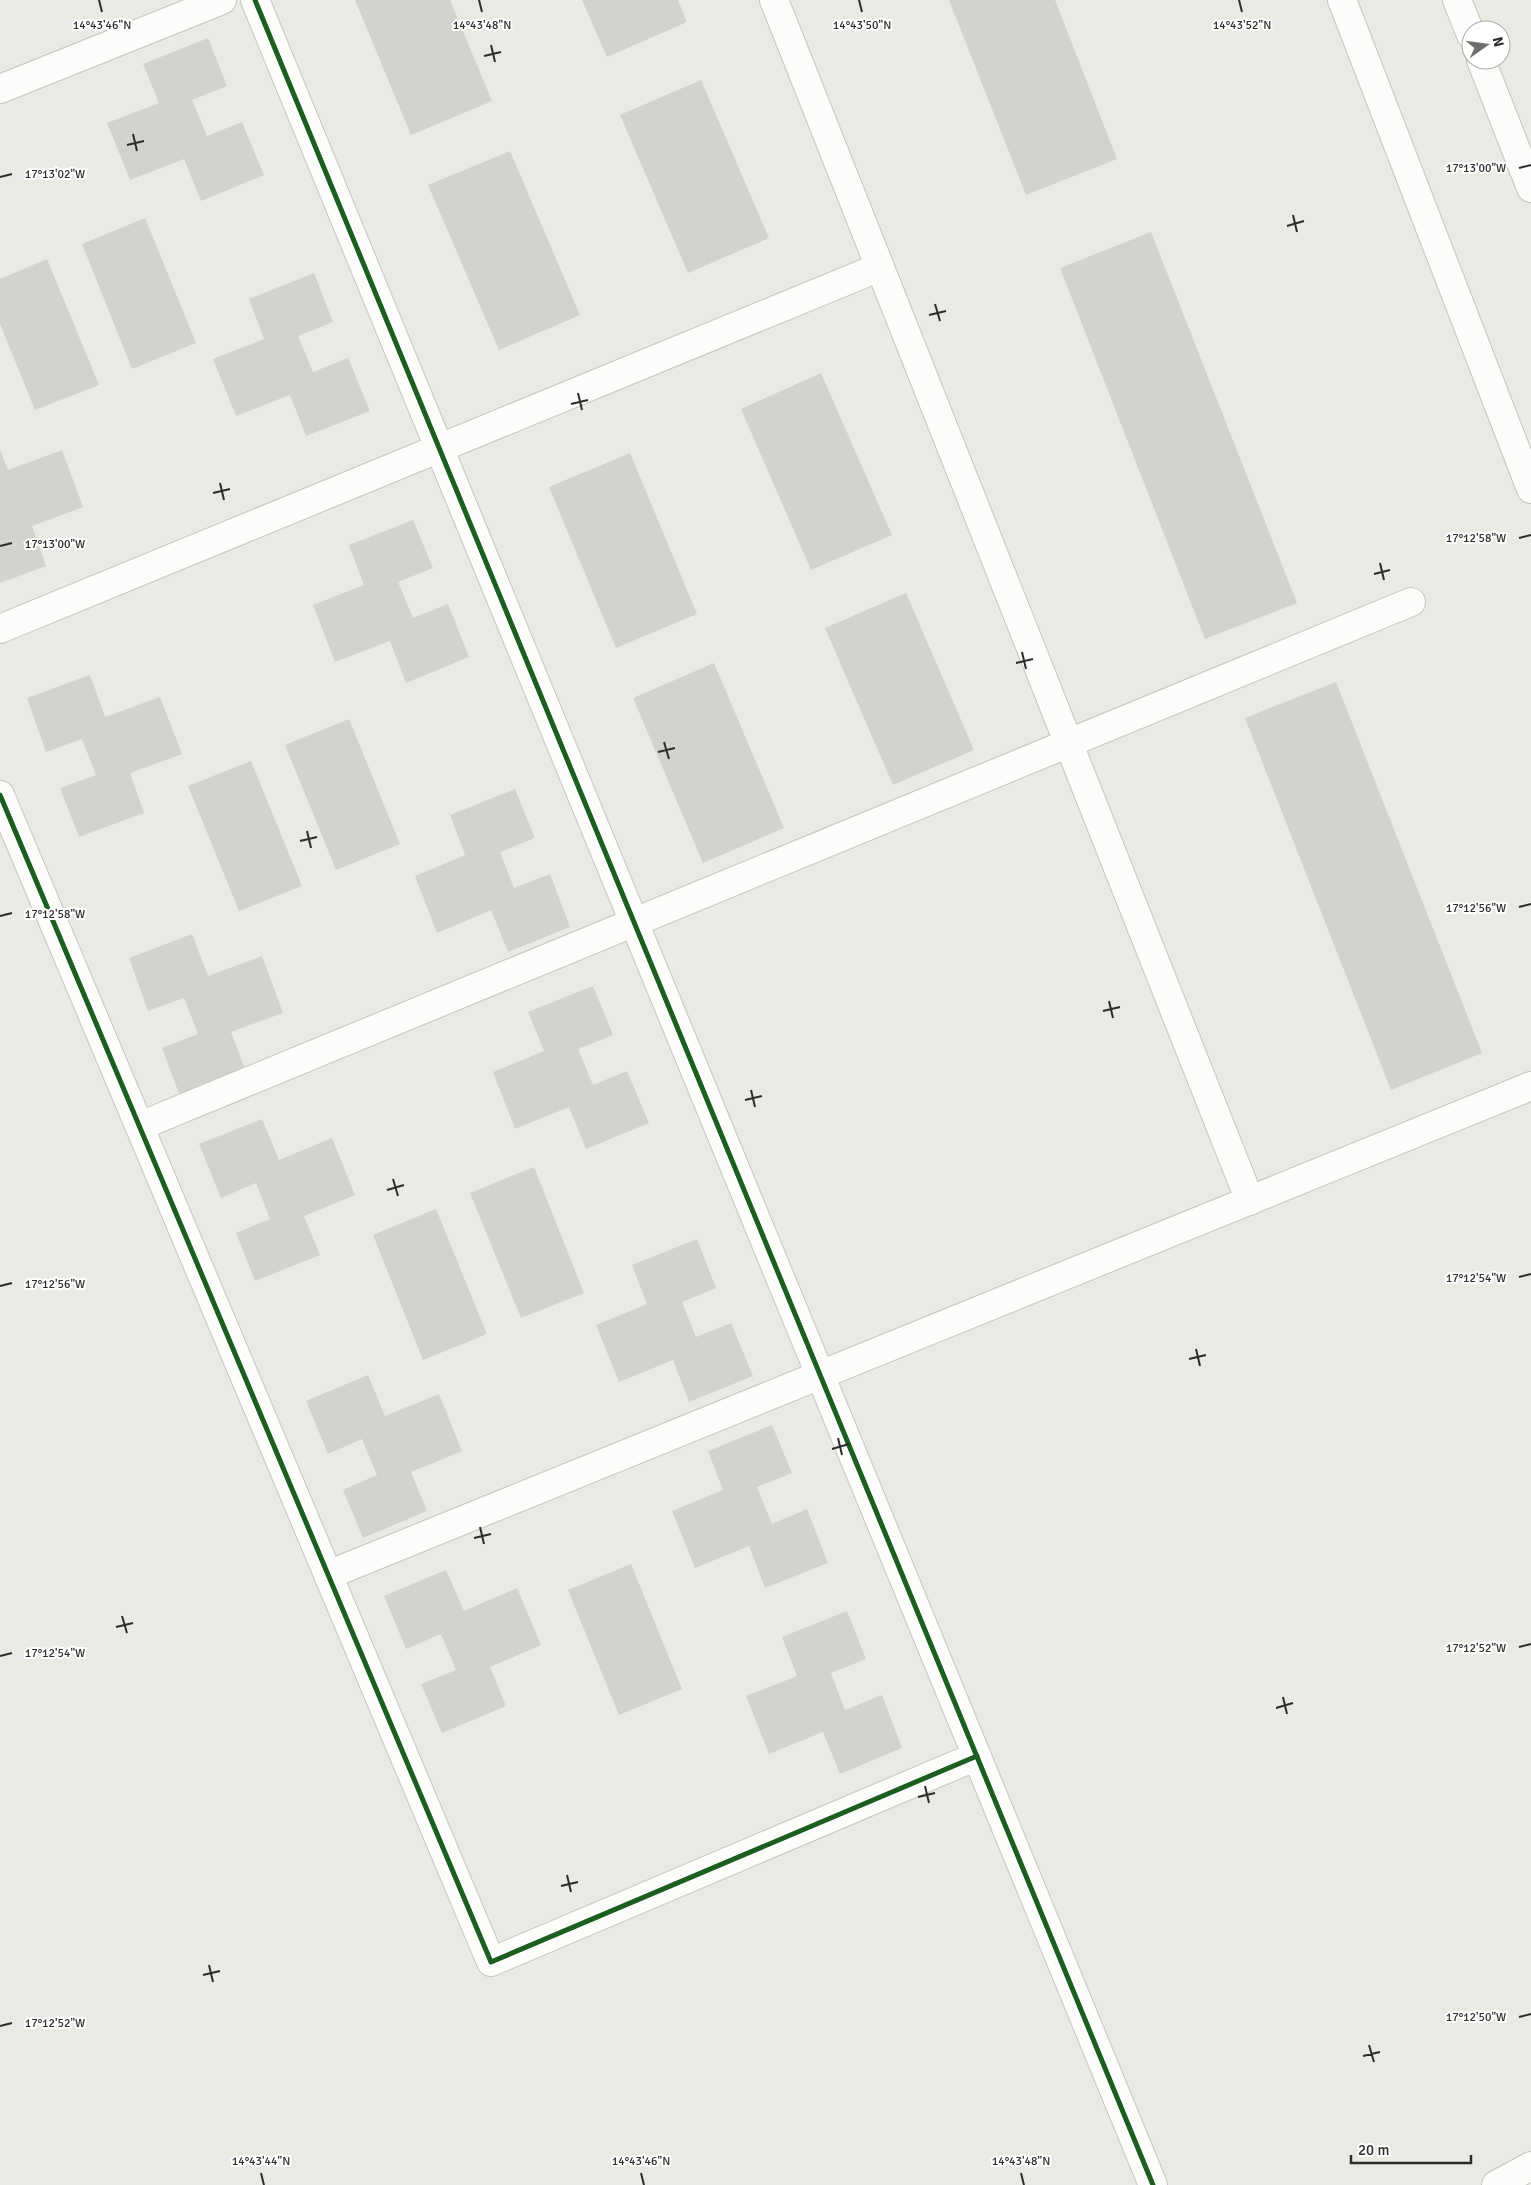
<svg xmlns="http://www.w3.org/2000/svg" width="1531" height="2185" font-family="Signika,sans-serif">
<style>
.building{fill:#d3d2ce}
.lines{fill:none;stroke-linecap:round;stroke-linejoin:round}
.minor-casing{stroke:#c4c4c2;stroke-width:30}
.minor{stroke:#fcfcfb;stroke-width:28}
.cycleway-casing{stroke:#fff;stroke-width:8}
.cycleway{stroke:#1b5e20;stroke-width:5}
.ticks{fill:none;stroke:#2c2c2c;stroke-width:2}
.ticks-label{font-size:12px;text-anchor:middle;fill:#2c2c2c;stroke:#fff;stroke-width:4;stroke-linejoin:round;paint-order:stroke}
</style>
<rect width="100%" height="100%" fill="#eae9e3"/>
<g class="building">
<path d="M355 0H450L492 101 411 135Z"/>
<path d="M582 0H678L687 22 607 57Z"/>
<path d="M949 0H1055L1117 159 1026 195Z"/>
<path d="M208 38 227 86 192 100 207 136 242 122 264 175 201 201 184 159 130 180 107 123 159 103 143 64Z"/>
<path d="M701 80 769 238 688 273 620 115Z"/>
<path d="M510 151 580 315 499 350 428 185Z"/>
<path d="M145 218 196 343 132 369 82 244Z"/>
<path d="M1151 232 1297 603 1205 639 1060 268Z"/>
<path d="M47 259 99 385 35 410 0 324V279Z"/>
<path d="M314 273 333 322 298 336 313 372 348 358 370 411 306 436 290 395 236 416 213 359 264 339 249 299Z"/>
<path d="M821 373 892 535 811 570 741 409Z"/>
<path d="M0 450 8 470 62 450 83 507 32 526 46 566 0 583Z"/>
<path d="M630 453 697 614 616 648 549 487Z"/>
<path d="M413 520 433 568 398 582 413 618 448 604 469 657 406 683 390 641 335 662 313 605 364 585 349 545Z"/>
<path d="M906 593 974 750 893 785 825 628Z"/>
<path d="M714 663 784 828 703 863 633 698Z"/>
<path d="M90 675 105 717 160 697 182 754 130 773 144 813 79 837 60 788 96 775 82 739 46 752 27 698Z"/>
<path d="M1336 682 1482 1053 1391 1090 1245 718Z"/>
<path d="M349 719 400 844 336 870 285 745Z"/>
<path d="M251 761 302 886 239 911 188 786Z"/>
<path d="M515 789 535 838 500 852 514 888 550 874 570 927 508 952 491 910 437 933 415 876 465 855 450 815Z"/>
<path d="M192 934 208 976 262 956 283 1013 231 1032 246 1072 180 1096 162 1048 198 1034 184 998 148 1011 129 958Z"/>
<path d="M593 986 613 1035 578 1049 593 1085 627 1071 649 1123 586 1149 569 1107 515 1129 493 1072 544 1051 528 1012Z"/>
<path d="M262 1119 279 1160 332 1138 355 1195 304 1216 320 1255 255 1281 236 1233 270 1219 256 1183 221 1198 199 1144Z"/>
<path d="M534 1167 584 1293 521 1318 470 1193Z"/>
<path d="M436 1209 487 1334 423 1360 373 1235Z"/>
<path d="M697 1239 716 1288 682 1302 696 1337 731 1323 753 1376 689 1402 673 1360 619 1382 596 1325 647 1304 632 1265Z"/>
<path d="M368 1375 385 1416 439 1394 462 1451 411 1472 427 1511 363 1538 343 1490 377 1475 362 1439 328 1454 306 1401Z"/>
<path d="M772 1425 792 1473 757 1487 772 1524 807 1509 828 1563 765 1588 749 1546 695 1568 672 1511 723 1490 708 1451Z"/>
<path d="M631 1564 682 1689 619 1715 568 1590Z"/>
<path d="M446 1570 464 1611 517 1588 541 1645 490 1667 506 1706 442 1733 421 1684 456 1670 441 1634 406 1649 384 1596Z"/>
<path d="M847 1611 866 1659 831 1673 845 1710 882 1695 902 1748 840 1774 823 1732 769 1754 746 1696 797 1676 782 1637Z"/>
</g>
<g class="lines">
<g class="minor-casing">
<g id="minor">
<path d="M255 0 1153 2185"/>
<path d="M774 0 1250 1201"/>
<path d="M1342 0 1531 489"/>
<path d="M1457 0 1471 35"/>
<path d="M1481 60 1531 188"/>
<path d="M0 89 222 0"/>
<path d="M0 629 880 267"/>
<path d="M0 795 491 1962 977 1756"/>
<path d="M140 1126 1411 602"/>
<path d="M328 1575 1531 1086"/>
<path d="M1496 2185 1531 2166"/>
</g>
</g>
<use href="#minor" class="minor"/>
<g class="cycleway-casing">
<g id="cycleway">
<path d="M255 0 1153 2185"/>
<path d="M0 795 491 1962 977 1756"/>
</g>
</g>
<use href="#cycleway" class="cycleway"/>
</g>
<path class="ticks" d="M99 0 102 12M479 0 482 12M859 0 862 12M1239 0 1242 12M491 45 495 62M484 56 501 52M133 134 137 151M127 145 144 141M1519 168 1531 165M0 177 12 174M1293 215 1297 232M1287 226 1304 221M935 304 940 321M929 315 946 311M578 393 582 410M571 404 588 400M220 483 224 500M213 493 230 489M1519 538 1531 535M0 546 12 543M1380 563 1384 580M1374 574 1390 570M1022 652 1026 669M1016 663 1033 659M664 742 669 759M658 752 675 748M307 831 311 848M300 841 317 837M1519 907 1531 904M0 916 12 913M1109 1001 1113 1018M1103 1011 1120 1007M751 1090 755 1107M745 1100 762 1096M393 1179 398 1196M387 1190 404 1185M1519 1277 1531 1274M0 1286 12 1283M1196 1349 1200 1366M1189 1359 1206 1355M838 1438 842 1455M832 1449 849 1444M480 1527 484 1544M474 1538 491 1534M122 1616 127 1633M116 1627 133 1623M1519 1647 1531 1644M0 1656 12 1653M1283 1697 1287 1714M1276 1708 1293 1703M925 1786 929 1803M918 1797 935 1793M567 1875 571 1892M561 1886 578 1882M209 1965 213 1982M203 1975 220 1971M1519 2017 1531 2014M0 2026 12 2023M1369 2045 1374 2062M1363 2056 1380 2052M261 2173 264 2185M641 2173 644 2185M1021 2173 1024 2185"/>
<g class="ticks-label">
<text x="102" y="29">14°43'46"N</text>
<text x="482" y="29">14°43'48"N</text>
<text x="862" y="29">14°43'50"N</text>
<text x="1242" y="29">14°43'52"N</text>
<text x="1476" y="172">17°13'00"W</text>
<text x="55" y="178">17°13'02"W</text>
<text x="1476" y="542">17°12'58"W</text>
<text x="55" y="548">17°13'00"W</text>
<text x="1476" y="912">17°12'56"W</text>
<text x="55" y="918">17°12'58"W</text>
<text x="1476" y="1282">17°12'54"W</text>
<text x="55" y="1288">17°12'56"W</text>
<text x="1476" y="1652">17°12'52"W</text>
<text x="55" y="1657">17°12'54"W</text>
<text x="1476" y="2021">17°12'50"W</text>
<text x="55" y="2027">17°12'52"W</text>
<text x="261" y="2165">14°43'44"N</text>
<text x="641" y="2165">14°43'46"N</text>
<text x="1021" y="2165">14°43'48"N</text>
</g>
<g transform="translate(1486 45) rotate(76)"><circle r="24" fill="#ffffff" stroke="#ababab"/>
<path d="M0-4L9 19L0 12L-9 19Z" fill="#6e6e6c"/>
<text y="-8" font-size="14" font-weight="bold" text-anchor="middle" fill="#2c2c2c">N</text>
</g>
<path d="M1351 2155v8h120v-8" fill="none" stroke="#2c2c2c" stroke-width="2.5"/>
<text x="1358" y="2155" font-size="15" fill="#2c2c2c" stroke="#ffffff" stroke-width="4" paint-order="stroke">20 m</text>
</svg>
